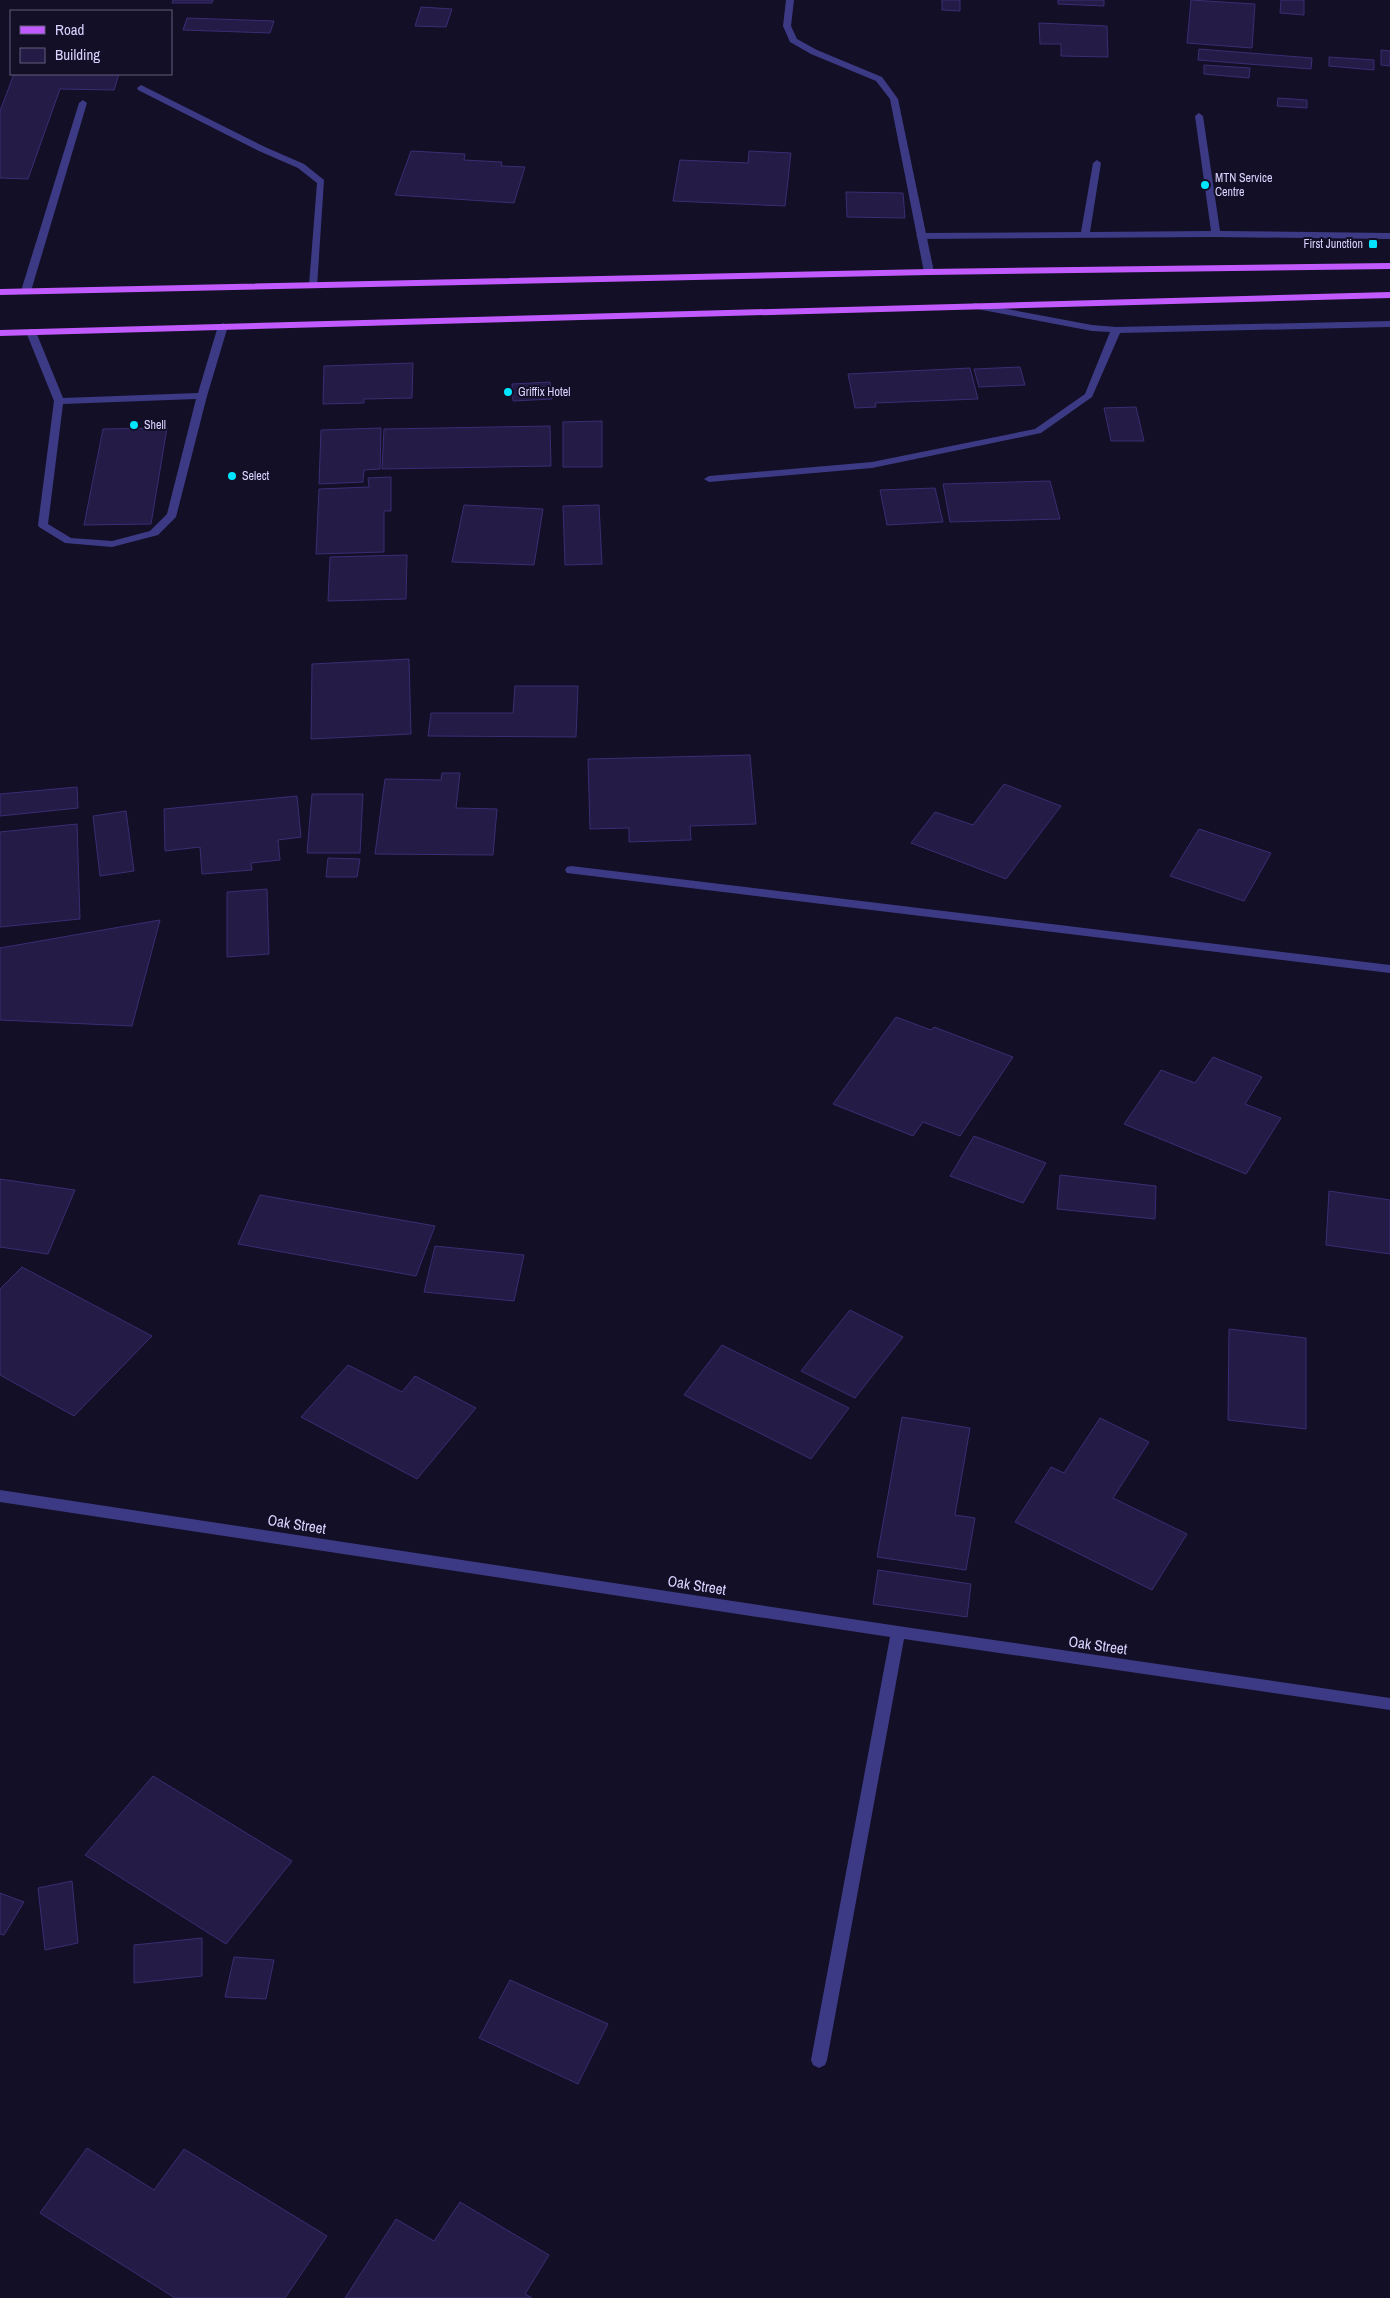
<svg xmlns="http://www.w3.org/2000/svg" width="1390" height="2298" font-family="'Archivo Narrow',sans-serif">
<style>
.building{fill:#241b47;stroke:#3b2d73}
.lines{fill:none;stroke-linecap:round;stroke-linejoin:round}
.lane{fill:#3d3a85;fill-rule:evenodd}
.street{fill:#3d3a85;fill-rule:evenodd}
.primary{fill:#c25bff;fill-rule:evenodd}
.poi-dot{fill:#00e5ff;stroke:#130f26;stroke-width:2}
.labels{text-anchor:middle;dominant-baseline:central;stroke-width:4;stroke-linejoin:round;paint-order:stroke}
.far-poi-label{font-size:12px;fill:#d9d4ff;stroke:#130f26;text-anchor:start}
.street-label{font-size:15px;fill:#d9d4ff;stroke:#130f26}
</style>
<rect width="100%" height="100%" fill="#130f26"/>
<g class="building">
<path d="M173 0H213L212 3H172Z"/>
<path d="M942 0H960V11L942 10Z"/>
<path d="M1058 0H1104V6L1058 4Z"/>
<path d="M1191 0 1255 4 1252 48 1187 43Z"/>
<path d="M1281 0H1304V15L1280 13Z"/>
<path d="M421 7 452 9 446 27 415 26Z"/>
<path d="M187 18 274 21 270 33 183 30Z"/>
<path d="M1039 23 1107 26 1108 57 1061 56V44H1040Z"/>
<path d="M1199 49 1312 58 1311 69 1198 60Z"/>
<path d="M1381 50 1390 51V66L1381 65Z"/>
<path d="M1329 57 1374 60V70L1329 66Z"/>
<path d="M1204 65 1250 68 1249 78 1204 74Z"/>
<path d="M14 74H119L114 90 60 89 28 179 0 178V111Z"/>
<path d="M1278 98 1307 100V108L1277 106Z"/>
<path d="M411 151 465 154 464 160 502 162 501 166 525 167 514 203 395 195Z"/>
<path d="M749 151 791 153 785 206 673 201 680 160 748 163Z"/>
<path d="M846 192 903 193 905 218 847 217Z"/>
<path d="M413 363 412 398 364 399V403L323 404 324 366Z"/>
<path d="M1020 367 1025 385 979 387 974 369Z"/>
<path d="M970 368 978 399 875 403 876 407 855 408 848 374Z"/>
<path d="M550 382 552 399 513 401 512 384Z"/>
<path d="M1136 407 1144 441H1111L1104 408Z"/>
<path d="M602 421V467H563V422Z"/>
<path d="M550 426 551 466 382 469 384 429Z"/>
<path d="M167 428 151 524 84 525 103 429Z"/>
<path d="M381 428 380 469 364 470 363 482 319 484 321 430Z"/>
<path d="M391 477V511H384V552L316 554 319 489 369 487 368 478Z"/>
<path d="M1050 481 1060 519 950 522 943 484Z"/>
<path d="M935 488 943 522 887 525 880 490Z"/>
<path d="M464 505 543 509 534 565 452 562Z"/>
<path d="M599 505 602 564 565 565 563 506Z"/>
<path d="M407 555 406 599 328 601 330 557Z"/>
<path d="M409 659 411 734 311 739 312 664Z"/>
<path d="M515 686H578L576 737 428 736 431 713H513Z"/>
<path d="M750 755 756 824 690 826 691 840 629 842V828L590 829 588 759Z"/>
<path d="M442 773H460L456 808 497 809 493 855 375 854 385 779 441 780Z"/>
<path d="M1004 784 1061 806 1006 879 911 843 935 812 973 825Z"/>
<path d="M77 787 78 808 0 816V794Z"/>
<path d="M312 794H363L360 853H307Z"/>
<path d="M297 796 301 837 278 840 280 860 251 863 252 870 202 874 200 847 165 851 164 809Z"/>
<path d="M126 811 134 871 100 876 93 816Z"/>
<path d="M77 824 80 919 0 927V832Z"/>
<path d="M1199 829 1271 853 1244 901 1170 876Z"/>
<path d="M328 858 360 859 357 877H326Z"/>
<path d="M267 889 269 954 227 957V892Z"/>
<path d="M160 920 132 1026 0 1020V948Z"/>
<path d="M896 1017 931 1030 934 1027 1013 1057 960 1136 923 1122 913 1136 833 1104Z"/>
<path d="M1213 1057 1262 1077 1245 1104 1281 1118 1246 1174 1124 1124 1161 1070 1195 1083Z"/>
<path d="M974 1136 1046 1163 1023 1203 950 1176Z"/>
<path d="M1060 1175 1156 1186 1155 1219 1057 1209Z"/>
<path d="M0 1179 75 1190 48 1254 0 1247Z"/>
<path d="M1329 1191 1390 1200V1254L1326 1245Z"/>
<path d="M260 1195 435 1226 416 1276 238 1244Z"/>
<path d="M435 1246 524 1255 514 1301 424 1292Z"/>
<path d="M22 1267 152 1336 74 1416 0 1375V1289Z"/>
<path d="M850 1310 903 1337 855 1398 801 1371Z"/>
<path d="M1229 1329 1306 1338V1429L1228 1420Z"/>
<path d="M722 1345 849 1408 811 1459 684 1395Z"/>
<path d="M348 1365 402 1392 415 1376 476 1408 417 1479 301 1417Z"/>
<path d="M902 1417 970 1428 955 1515 975 1518 966 1570 877 1557Z"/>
<path d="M1100 1418 1149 1442 1113 1498 1187 1534 1152 1590 1015 1522 1051 1467 1064 1473Z"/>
<path d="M878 1570 971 1584 967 1617 873 1604Z"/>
<path d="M153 1776 292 1861 226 1944 85 1855Z"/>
<path d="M72 1881 78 1943 45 1950 38 1888Z"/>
<path d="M0 1893 24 1902 4 1935 0 1934Z"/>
<path d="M202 1938V1976L134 1983V1945Z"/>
<path d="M234 1957 274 1960 266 1999 225 1997Z"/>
<path d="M510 1980 608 2024 578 2084 479 2038Z"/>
<path d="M87 2148 154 2190 184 2149 327 2236 285 2298H175L40 2213Z"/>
<path d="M460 2202 549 2255 525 2294 532 2298H345L396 2219 434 2241Z"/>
</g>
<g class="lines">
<g class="lane">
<path d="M141 85 265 147 304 164 324 180 317 287 309 285 317 183 298 168 259 151 138 90 137 88Z"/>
<path d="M83 100 87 103 31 291 26 294 23 293 21 291 79 103Z"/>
<path d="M1199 113 1203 116 1220 231 1390 233V239L1216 237 920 239 916 236 920 233 1081 232 1093 163 1097 160 1101 163 1090 232 1211 231 1195 116Z"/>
<path d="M975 303 1092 325 1116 327 1390 321V327L1120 333 1092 397 1041 433 872 468 709 482 704 479 709 476 872 462 1035 429 1085 394 1110 332 1092 331 972 308V304Z"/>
<path d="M223 323 228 326 207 396 176 517 158 535 112 547 65 543 39 527 38 525 54 401 26 332 28 330 31 329 36 332 63 398 198 393 218 326ZM196 399 167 514 150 531 112 541 71 538 48 524 63 404Z"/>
</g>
<g class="street">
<path d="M786 0H794L791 26 797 39 817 50 882 77 898 99 934 272 932 274 924 272 890 99 876 81 811 54 790 42 783 26Z"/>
<path d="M571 866 1390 965V973L567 873 565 870 567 867Z"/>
<path d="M0 1490 898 1626 1390 1698V1710L904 1639 827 2060 825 2065 819 2068 813 2065 811 2060 890 1637 0 1502Z"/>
</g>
<g class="primary">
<path d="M1390 263V269L929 275 0 295V289L929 269Z"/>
<path d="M1390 292V298L0 336V330Z"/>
</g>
</g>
<g class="poi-dot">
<circle cx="1205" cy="185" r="5"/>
<rect x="1368" y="239" width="10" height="10" rx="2.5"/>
<circle cx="508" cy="392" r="5"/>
<circle cx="134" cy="425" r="5"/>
<circle cx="232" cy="476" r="5"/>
</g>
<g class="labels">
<g class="far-poi-label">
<text x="1215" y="178">MTN Service<tspan x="1215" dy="14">Centre</tspan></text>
<text x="1363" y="244" text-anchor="end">First Junction</text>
<text x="518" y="392">Griffix Hotel</text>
<text x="144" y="425">Shell</text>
<text x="242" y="476">Select</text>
</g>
<g class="street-label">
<text transform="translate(297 1524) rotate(9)">Oak Street</text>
<text transform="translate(697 1585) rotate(9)">Oak Street</text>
<text transform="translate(1098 1645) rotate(8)">Oak Street</text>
</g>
</g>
<rect x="10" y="10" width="162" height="65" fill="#130f26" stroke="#625e7d"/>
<rect x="20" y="26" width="25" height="8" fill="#c25bff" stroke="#625e7d"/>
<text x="55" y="35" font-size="15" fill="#d9d4ff">Road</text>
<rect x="20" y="48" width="25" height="15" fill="#241b47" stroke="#625e7d"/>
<text x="55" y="60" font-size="15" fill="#d9d4ff">Building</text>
</svg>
